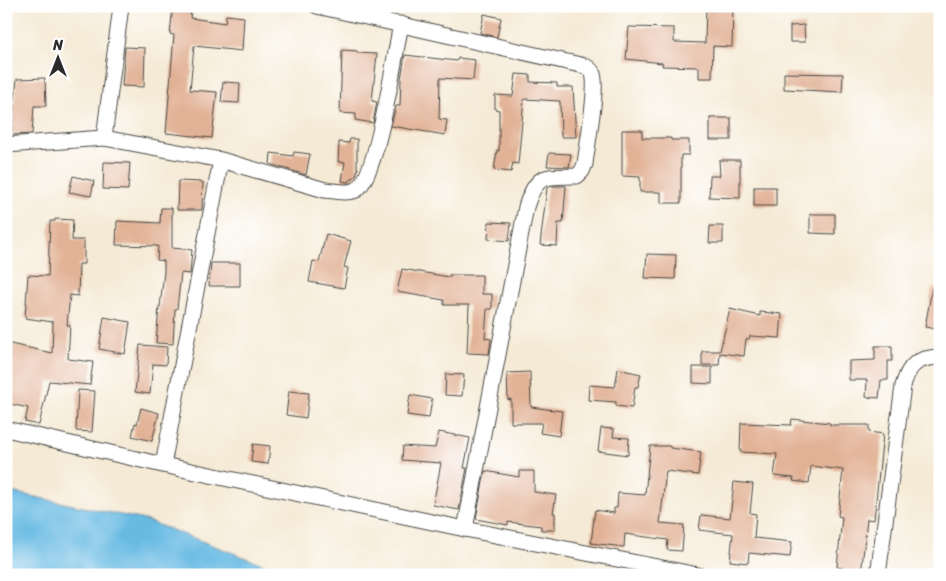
<svg xmlns="http://www.w3.org/2000/svg" width="946" height="581" font-family="Sriracha,sans-serif">
<style>
.water{fill:#67bae3;stroke:#497287}
.building{fill:#e2b296}
.lines{fill:none;stroke-linecap:round;stroke-linejoin:round}
.street-casing{stroke:#494844;stroke-width:17}
.street{stroke:#fff;stroke-width:15}
</style>
<rect width="100%" height="100%" fill="#fff"/>
<filter id="ink" filterUnits="userSpaceOnUse"><feTurbulence type="fractalNoise" baseFrequency=".02" numOctaves="2"/><feDisplacementMap in="SourceGraphic" scale="10" xChannelSelector="R" yChannelSelector="G"/><feConvolveMatrix kernelMatrix="1 2 1 2 8 2 1 2 1" color-interpolation-filters="sRGB"/></filter>
<filter id="wash" filterUnits="userSpaceOnUse"><feTurbulence type="fractalNoise" baseFrequency=".0096" numOctaves="4" result="noise"/><feDisplacementMap in="SourceGraphic" scale="20" xChannelSelector="R" yChannelSelector="G"/><feGaussianBlur stdDeviation="1.12" result="paint"/><feColorMatrix in="noise" values="0 0 0 0 0 0 0 0 0 0 0 0 0 0 0 0 0 1.4 0 .05"/><feComposite in="paint" operator="in"/></filter>
<g filter="url(#wash)">
<rect width="100%" height="100%" fill="#f5ead5"/>
<path class="water" d="M6 491 145 520 292 575H6Z"/>
<g id="blocks">
<g class="building">
<path d="M173 6H192L190 18 225 23 226 15 244 17 242 51 194 46 190 90 217 92 212 138 166 133 174 35 170 34Z"/>
<path d="M706 6H733L732 47 713 46 712 78H699V67L662 66 663 63 626 59 629 27 674 28V42L705 43Z"/>
<path d="M484 14 501 18 497 37 480 33Z"/>
<path d="M804 25 805 42H790V26Z"/>
<path d="M125 47 145 48 144 87 122 86Z"/>
<path d="M342 50 357 51V53L377 54 372 101 377 102 373 123 355 120 356 114 340 113Z"/>
<path d="M405 55 457 61 458 58 475 60 473 80 440 78 439 119 447 120 445 135 391 126 396 106H400L401 79Z"/>
<path d="M784 73 843 74 842 92 784 89Z"/>
<path d="M516 74 530 75V82L557 83V87H573L576 137H561L560 101 524 99 518 164 513 163 511 172 494 170 497 150 499 151V110L495 109V95L513 96Z"/>
<path d="M45 78 46 106H34L32 134 11 135 17 79Z"/>
<path d="M223 82 240 83 239 103 221 102Z"/>
<rect x="710" y="118" width="21" height="22"/>
<path d="M622 130H642V138H671V140H689V155H681V203H661V192H640V177L622 176Z"/>
<path d="M350 139H357V168H358L356 176 348 182 342 181 345 162H338L339 142 349 143Z"/>
<path d="M294 152 310 154 306 175 270 164 271 153 293 156Z"/>
<path d="M549 153 571 154 569 167 547 166Z"/>
<path d="M719 160H740V198L709 197 710 176H720Z"/>
<path d="M104 162 130 163 128 190 103 189Z"/>
<path d="M73 176 94 181 91 196 69 192Z"/>
<path d="M178 181 203 182 202 210H177Z"/>
<path d="M551 186H566L563 223H558L557 246 540 245 547 188Z"/>
<rect x="754" y="187" width="22" height="19"/>
<path d="M161 208H172V248L192 250 190 274 181 273 177 309H175L173 344 156 343 159 307H160L164 272V261L157 260 158 246 116 245 117 221 160 223Z"/>
<path d="M810 214H835V234L810 233Z"/>
<path d="M55 219 73 220 72 240H84V264H79L78 296 70 295 67 325H70L68 359 93 362 90 385 49 381 39 425 25 422 28 408 6 403V343L52 353 53 322 25 318 28 275 48 276 50 221H55Z"/>
<path d="M489 222 511 223 509 241 488 239Z"/>
<path d="M710 226H723V243H709Z"/>
<path d="M326 234 351 241 344 267 348 268 344 288 309 282 313 261 319 262Z"/>
<path d="M647 254 676 255 675 279 645 278Z"/>
<path d="M211 263H240V286H209Z"/>
<path d="M402 269 449 277V275H482V294H492V309H487L485 338 491 339 489 354 467 353 469 305H444V300L397 292Z"/>
<path d="M932 288 940 289V330L925 327Z"/>
<path d="M730 309 760 316V312L782 314 780 338 750 336 749 339H746L744 356 720 353 719 365H702V351H720Z"/>
<path d="M104 317 130 322 125 354 99 349Z"/>
<path d="M140 345 167 347 166 365 153 364 150 394 135 392Z"/>
<path d="M875 346H892V361H888V380H881L879 398 866 397 867 380H849V361L875 360Z"/>
<path d="M693 367H712V384L693 383Z"/>
<path d="M618 369 641 374 638 387H635L632 408 616 406V402L588 400 589 385 615 387Z"/>
<path d="M530 372 531 407 562 411 559 436 540 433 542 423H511V399L508 400 507 373Z"/>
<path d="M446 374 464 375 462 396 445 395Z"/>
<path d="M78 390 95 391 92 432 76 431Z"/>
<path d="M289 391 309 393 306 418 286 415Z"/>
<path d="M410 395 432 399 429 418 407 415Z"/>
<path d="M141 408 159 413 152 441 132 436 135 423 137 424Z"/>
<path d="M792 419 830 423V425H869V432L883 434 874 520 867 519 861 575H842L843 568 837 567 842 517 838 516 843 470 811 466 809 483 793 481 794 478 774 476 777 454 740 452 741 423 791 425Z"/>
<path d="M601 428 614 429 613 437 629 438 628 455 598 451Z"/>
<path d="M439 432 470 438 464 468H467L459 510 433 505 441 463 402 460 403 446 435 448Z"/>
<path d="M253 444 270 446 268 464 251 462Z"/>
<path d="M650 446H670V448L701 452 698 475 666 471 660 523 684 525 682 551 667 550 668 540 625 534 624 547 591 543 595 510 614 513V508H617L618 493 645 495Z"/>
<path d="M485 471 519 477V471H534V492L556 495 553 513H555V530H541V526L508 522V525L476 519Z"/>
<path d="M734 482 753 484 750 513 756 514 754 538 792 542 790 557 749 553 748 563 730 561 733 534 699 530 701 515 730 518Z"/>
</g>
</g>
</g>
<g filter="url(#ink)">
<use href="#blocks" fill-opacity="0" stroke="#494844" stroke-width="1"/>
<g class="lines">
<g class="street-casing">
<g id="street">
<path d="M317 6 585 66C589 68 592 70 593 74 598 88 587 146 585 164L582 171 577 176C545 177 537 172 526 207L465 529"/>
<path d="M104 138 221 160 325 190C334 191 347 194 356 190 378 178 395 52 401 24"/>
<path d="M6 145 104 138 121 6"/>
<path d="M6 429 163 465 465 529 698 575"/>
<path d="M163 465 221 160"/>
<path d="M878 575 903 386C909 364 917 358 940 357"/>
</g>
</g>
<use href="#street" class="street"/>
</g>
</g>
<rect width="946" height="581" fill="none" stroke="#fff" stroke-width="25"/>
<g transform="translate(58 58)" stroke="#ffffff" stroke-width="4" paint-order="stroke">
<path d="M0-4L9 19L0 12L-9 19Z" fill="#2b2b2b"/>
<text y="-8" font-size="14" font-weight="bold" text-anchor="middle" fill="#2b2b2b">N</text>
</g>
</svg>
